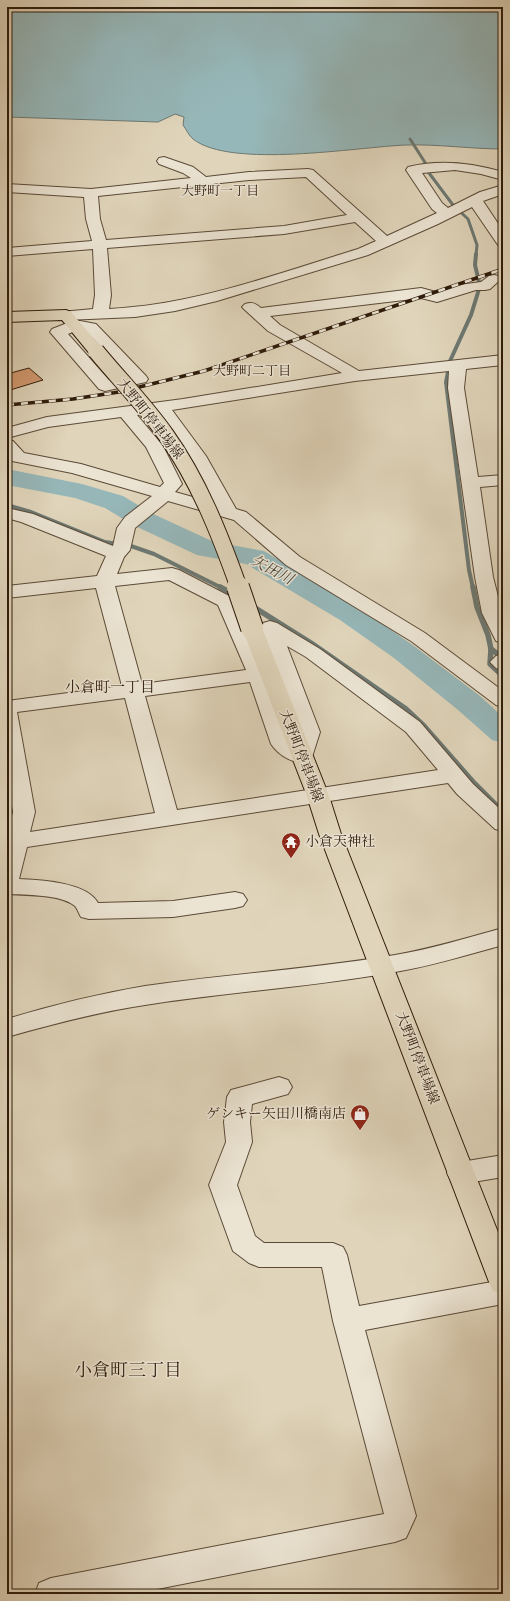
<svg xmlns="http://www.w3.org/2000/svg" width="510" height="1601" font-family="'Libre Bodoni','Noto Serif JP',serif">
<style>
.water{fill:#96b7b9;stroke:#6d7973}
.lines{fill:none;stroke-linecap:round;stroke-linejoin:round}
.stream-far2{stroke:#6d7973;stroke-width:3}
.stream-far1{stroke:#6d7973;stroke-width:4}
.stream{stroke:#6d7973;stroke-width:5.5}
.river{fill:#96b7b9;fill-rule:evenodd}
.building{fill:#d2986f;stroke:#2f1c0b}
.minor-casing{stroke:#5b4a37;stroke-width:2}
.major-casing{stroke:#2f1c0b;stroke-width:2}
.minor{fill:#ebe4d3;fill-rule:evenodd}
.major{fill:#e0d5bb;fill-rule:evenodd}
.rail-casing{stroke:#2f1c0b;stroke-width:3.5}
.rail{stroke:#ebe4d3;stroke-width:2.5;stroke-dasharray:7;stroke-linecap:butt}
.major-bridge-far1-casing{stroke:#2f1c0b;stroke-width:18;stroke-linecap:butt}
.major-bridge-casing{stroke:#2f1c0b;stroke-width:24;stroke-linecap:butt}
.major-bridge-far1{stroke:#e0d5bb;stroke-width:16}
.major-bridge{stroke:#e0d5bb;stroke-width:22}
.labels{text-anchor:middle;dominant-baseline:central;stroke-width:3;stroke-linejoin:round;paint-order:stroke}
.far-neighbourhood-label{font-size:13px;fill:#2f1c0b;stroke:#ebe4d3}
.street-label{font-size:14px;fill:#2f1c0b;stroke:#ebe4d3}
.poi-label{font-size:14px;fill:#2f1c0b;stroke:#ebe4d3;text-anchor:start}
.water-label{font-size:15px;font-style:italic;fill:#4e4a3f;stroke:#ebe4d3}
.neighbourhood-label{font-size:15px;fill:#2f1c0b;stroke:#ebe4d3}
.near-neighbourhood-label{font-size:18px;fill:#2f1c0b;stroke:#ebe4d3}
</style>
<rect width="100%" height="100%" fill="#e0d5bb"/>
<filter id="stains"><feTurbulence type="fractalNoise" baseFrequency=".005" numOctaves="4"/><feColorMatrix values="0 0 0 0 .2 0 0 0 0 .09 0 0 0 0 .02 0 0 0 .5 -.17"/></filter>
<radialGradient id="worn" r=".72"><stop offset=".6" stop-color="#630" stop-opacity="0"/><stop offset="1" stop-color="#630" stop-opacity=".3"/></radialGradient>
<path class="water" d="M7 7H503V149C471 149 438 144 406 145 357 147 231 169 193 139 189 136 186 129 183 125L184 117 175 114 158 122 7 117Z"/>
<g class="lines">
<g class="stream-far2">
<path d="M410 139 426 164"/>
<path d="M429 173 453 205 468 219 477 245 476 255"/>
</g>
<g class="stream-far1">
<path d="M7 505 31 512 105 542 131 546 154 554 222 588"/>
<path d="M473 588 469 570 446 382 450 361 471 315 480 286 475 265 476 254"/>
</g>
<g class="stream">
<path d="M220 587 233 594"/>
<path d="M473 587 477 607 488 635 491 649 490 664 503 676"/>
<path d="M252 606 311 643 406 709 424 726 474 783 503 812"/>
<path d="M491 649 503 658"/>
</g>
<path class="river" d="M7 469 82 484 123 496 151 513 214 542 264 551 360 608 414 646 480 696 503 717V743L492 740 458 710 394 658 340 620 246 564 197 555 133 525 105 508 75 498 7 485Z"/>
</g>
<path class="building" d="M29 368 43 380 7 391V374Z"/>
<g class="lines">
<g class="minor-casing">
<g id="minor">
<path d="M164 157 193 167 206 177 249 172 308 169 313 170 387 236 437 213 432 209 406 170 408 167C440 159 472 163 503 172V180L481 174 455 170 422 173 442 203 448 208 480 192 503 185V194L483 201 503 231V246L498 245 472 207 438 224 368 255 217 301 175 311 135 317 66 320 61 318 58 315 61 312 93 309 95 295 93 249 7 256V248L92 241 86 219 84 197 7 192V184L91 189 191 178 183 173 159 164 157 161 159 158ZM306 177 347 215 284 226 106 240 100 219 98 196 249 180ZM355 222 376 241 358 249C276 274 195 305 109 309L111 295 107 248 284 234Z"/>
<path d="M494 275 499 276 501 279 490 289 485 290H476L437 302 421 298 270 316 280 325 359 371 503 355V365L466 369 464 388 478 477 503 475V485L480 487 493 577 503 616V643L496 641 482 613 475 577 448 388 449 371 355 381 172 410 206 456 236 509 246 512 300 557 425 633 503 691V707L496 705 411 641 286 565 234 520 168 501 135 528 130 550 124 557 117 574 172 568 179 570 233 598 236 602 268 675 291 741 295 743 298 732 260 627 263 623 270 621 277 623 320 649 420 722 473 784 503 812V831L495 829 457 794 448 783 27 847 19 879C40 880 87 882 98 903L173 901 235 892 243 894 247 900 243 906 235 908 173 917 89 919 81 917C79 914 77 908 75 906 61 894 25 895 7 894V835L13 812 7 776V701L122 686 96 588 7 598V586L97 576 106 556 21 522 7 518V508L33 514 113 546 117 528 125 517 152 496 72 473 12 461 7 455V440L13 441 24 453 81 464 160 487 164 483 146 447 121 417 48 427 7 438V428L47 417 183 399 342 373 268 331 245 310 242 307 245 304C252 302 255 303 261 308L421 288 436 292 459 285 481 282 489 276ZM157 412 189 457 214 503 175 492 182 484 163 446 137 415ZM169 580 218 605 246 670 142 684 115 586ZM287 646 306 657 406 732 438 770 177 810 145 696 250 682 271 744C279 756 295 765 309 762L312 757 320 732ZM125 698 155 813 30 832 35 812 17 712Z"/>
<path d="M75 320 96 324 146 376 148 379 146 382 105 391 99 389 50 332 52 329ZM77 330 86 331 129 376 109 380 68 334Z"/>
<path d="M503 654V670L496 668 490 662 496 656Z"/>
<path d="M503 928V945C467 955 431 966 395 972 312 987 228 992 145 1005 98 1012 53 1024 7 1037V1019C53 1005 98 994 145 986 228 974 312 969 395 955 431 949 467 938 503 928Z"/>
<path d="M279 1077 288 1080 292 1087 288 1094 252 1104 250 1122 252 1142 237 1185 255 1236 264 1243H333L343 1247 347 1255 359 1306 503 1280V1304L365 1330 416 1516 406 1538 395 1542 132 1594H35L39 1583 51 1578 384 1514 333 1321 322 1267H259L249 1263 233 1251 209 1185 226 1142 224 1122 227 1097 231 1090Z"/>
<path d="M503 1155V1177L461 1184 451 1181 447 1173 451 1165 461 1162Z"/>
</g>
</g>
<g class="major-casing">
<g id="major">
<path d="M66 310 71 312 102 348 104 351 102 354 96 356 90 354 62 320 7 322V312Z"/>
<path d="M252 622 259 624 262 628 329 796 341 834 503 1245V1294L493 1291 489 1282 319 834 307 796 242 628 245 624Z"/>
</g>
</g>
<use href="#minor" class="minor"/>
<use href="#major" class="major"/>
<g class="rail-casing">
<path id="rail" d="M7 405 73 399 119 392 204 371 503 269"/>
</g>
<use href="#rail" class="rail"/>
<g class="major-bridge-far1-casing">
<path id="major-bridge-far1" d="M96 351C119 379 145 405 166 435 199 481 220 535 239 588"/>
</g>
<g class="major-bridge-casing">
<path id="major-bridge" d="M238 587 252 628"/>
</g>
<use href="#major-bridge-far1" class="major-bridge-far1"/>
<use href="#major-bridge" class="major-bridge"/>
</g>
<defs>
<g id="temple-pin" transform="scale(1)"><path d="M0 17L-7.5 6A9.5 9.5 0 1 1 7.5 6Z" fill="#8f2418" stroke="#ebe4d3"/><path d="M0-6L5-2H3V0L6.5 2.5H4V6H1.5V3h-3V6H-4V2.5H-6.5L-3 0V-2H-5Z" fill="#fff"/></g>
<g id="shop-pin" transform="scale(1)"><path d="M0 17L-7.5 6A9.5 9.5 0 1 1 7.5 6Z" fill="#8f2418" stroke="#ebe4d3"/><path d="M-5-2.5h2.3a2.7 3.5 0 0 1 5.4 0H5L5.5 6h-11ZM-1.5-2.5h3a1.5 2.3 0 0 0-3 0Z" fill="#fff"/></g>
</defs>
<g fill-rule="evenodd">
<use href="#temple-pin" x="291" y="842"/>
<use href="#shop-pin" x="360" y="1114"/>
</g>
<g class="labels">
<g class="far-neighbourhood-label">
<text x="220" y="191">大野町一丁目</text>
<text x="252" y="371">大野町二丁目</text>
</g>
<g class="street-label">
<text transform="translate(150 419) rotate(52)">大野町停車場線</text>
<text transform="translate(301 756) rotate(69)">大野町停車場線</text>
<text transform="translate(417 1058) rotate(69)">大野町停車場線</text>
</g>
<g class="poi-label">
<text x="305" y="842">小倉天神社</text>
<text x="346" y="1114" text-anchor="end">ゲンキー矢田川橋南店</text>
</g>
<g class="water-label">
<text transform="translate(272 570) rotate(28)">矢田川</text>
</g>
<g class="neighbourhood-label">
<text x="110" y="687">小倉町一丁目</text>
</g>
<g class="near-neighbourhood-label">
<text x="128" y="1370">小倉町三丁目</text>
</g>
</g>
<rect width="510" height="1601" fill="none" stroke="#e0d5bb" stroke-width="24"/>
<rect x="8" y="8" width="494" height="1585" fill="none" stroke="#2f1c0b" stroke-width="2"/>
<rect x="12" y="12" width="486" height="1577" fill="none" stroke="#2f1c0b"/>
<rect width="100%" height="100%" filter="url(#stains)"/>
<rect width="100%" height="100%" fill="url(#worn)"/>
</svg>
